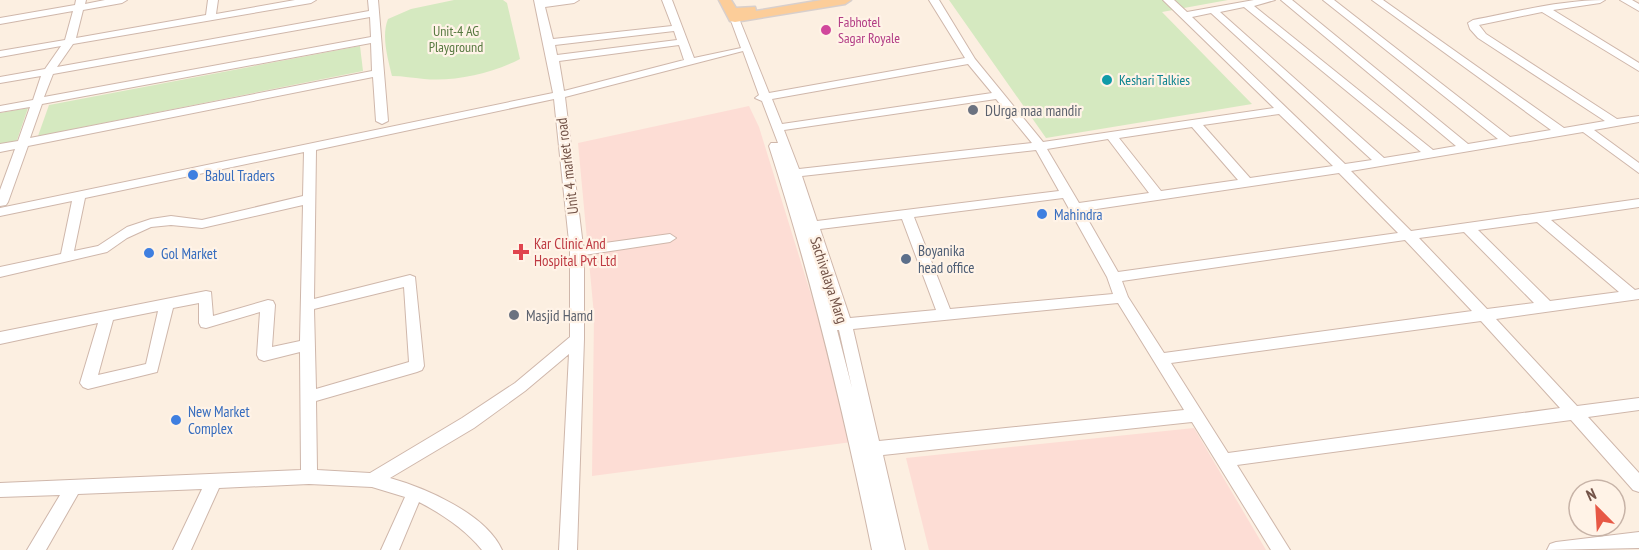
<svg xmlns="http://www.w3.org/2000/svg" width="1639" height="550" font-family="'PT Sans Narrow',sans-serif">
<style>
.commercial{fill:#fdddd5}
.green{fill:#d5e9c0}
.lines{fill:none;stroke-linecap:round;stroke-linejoin:round}
.minor-casing{stroke:#cfb7ab;stroke-width:2}
.major-casing{stroke:#d8cfcc;stroke-width:3}
.minor{fill:#fff;fill-rule:evenodd}
.major{fill:#fccd99;fill-rule:evenodd}
.hotel-dot{fill:#d1479c;stroke:#fff3e7;stroke-width:2}
.culture-dot{fill:#0f9aa8;stroke:#fff3e7;stroke-width:2}
.worship-dot{fill:#6b7280;stroke:#fff3e7;stroke-width:2}
.shop-dot{fill:#3f7fe0;stroke:#fff3e7;stroke-width:2}
.health-dot{fill:#e0444e;stroke:#fff3e7;stroke-width:2}
.service-dot{fill:#5c6f8a;stroke:#fff3e7;stroke-width:2}
.labels{text-anchor:middle;dominant-baseline:central;stroke-width:4.5;stroke-linejoin:round;paint-order:stroke}
.far-hotel-label{font-size:14px;fill:#b23c85;stroke:#fff3e7;text-anchor:start}
.far-park-label{font-size:14px;fill:#577940;stroke:#fff3e7}
.far-culture-label{font-size:14px;fill:#0d838f;stroke:#fff3e7;text-anchor:start}
.worship-label{font-size:15px;fill:#5b616d;stroke:#fff3e7;text-anchor:start}
.street-label{font-size:15px;fill:#735348;stroke:#fff3e7}
.shop-label{font-size:15px;fill:#366cbe;stroke:#fff3e7;text-anchor:start}
.health-label{font-size:15px;fill:#be3a42;stroke:#fff3e7;text-anchor:start}
.service-label{font-size:15px;fill:#4e5e75;stroke:#fff3e7;text-anchor:start}
</style>
<rect width="100%" height="100%" fill="#fcefe1"/>
<g class="commercial">
<path d="M749 106 759 127 839 385 852 442 592 476 594 315 578 143Z"/>
<path d="M1194 428 1266 550H929L906 458Z"/>
</g>
<g class="green">
<path d="M454 0H503L507 3 520 59C493 73 455 82 424 79 413 78 403 76 392 76 388 59 381 36 388 19L411 9Z"/>
<path d="M949 0H1228L1162 12 1252 104 1046 138Z"/>
<path d="M360 46 363 71 38 136 49 105Z"/>
<path d="M28 108 16 143 0 147V113Z"/>
</g>
<g class="lines">
<g class="minor-casing">
<g id="minor">
<path d="M76 0H86L85 4 105 0H127L122 3 83 10 76 38 206 15 208 0H218L216 14 295 0H316L311 3 73 44 57 67 369 11 368 0H378L388 121 382 124 376 121 373 77 28 146 8 202 6 205 0 206V190L15 149 0 152V144L18 141 30 107 0 112V106L33 100 41 76 0 83V77L45 69 61 46 0 57V51L65 40 73 11 0 24V18L75 5ZM370 17 371 37 44 97 53 74ZM371 43 372 71 30 138 42 104Z"/>
<path d="M534 0H579L574 3 545 7 553 39 672 26 662 0H672L694 58 741 48 730 18 738 16 769 93 965 58 929 0H939L975 59 1043 142 1274 108 1163 0H1174L1187 12 1254 0H1275L1254 6 1433 150 1456 146 1281 0H1292L1468 144 1498 139 1323 0H1334L1510 137 1551 130 1372 0H1383L1564 128 1605 121 1478 38 1470 29 1468 23 1473 20C1516 12 1560 0 1605 0L1600 3 1553 10 1639 63V71L1542 12 1479 25 1486 34 1617 119 1639 116V122L1594 130 1639 163V173L1583 132 1351 171 1411 231 1639 199V207L1551 220 1635 290 1639 289V299L1496 319 1577 406 1639 398V410L1588 417 1639 473V492L1633 490 1571 420 1237 465 1290 550H1271L1192 422 883 455 905 550H872C844 414 812 279 769 146L771 143H778L762 101 755 98 759 95 743 51 565 97 583 246 670 234 676 238 670 242 584 255V339L577 550H559L569 354 525 391 474 428 390 478C426 488 486 514 502 550H482C466 530 442 514 419 502L399 550H381L405 497 372 487 309 484 219 488 191 550H173L202 489 78 494 46 550H27L60 495 0 497V483L301 470 300 352 264 361 259 359 257 355 260 312 206 328 201 327 199 323V303L173 308 157 372 88 389 83 387 80 383 98 323 0 344V332L206 291 211 292 213 316 268 300 273 301 275 305 272 347 300 341 303 205 202 228 171 225 151 227 127 238 107 252 0 277V267L61 254 72 201 0 216V208L553 93ZM1244 7 1421 152 1384 158 1220 12ZM1211 13 1372 160 1345 164 1192 17ZM674 31 677 40 557 55 555 45ZM679 45 684 60 564 91 559 61ZM968 64 992 93 782 124 772 99ZM554 99 570 251V337L515 383 462 418 370 473 317 470 316 401 417 372 422 370 424 366 415 277 410 275 314 299 316 150ZM996 99 1032 143 799 169 784 130ZM1279 114 1333 166 1250 178 1203 125ZM1192 127 1238 180 1161 191 1119 138ZM1108 139 1149 193 1079 203 1047 149ZM1036 150 1059 191 817 221 802 176ZM304 152 303 196 202 220 171 216 151 219 127 227 98 246 74 251 85 198ZM1339 173 1398 233 1118 272 1083 211ZM1063 198 1107 277 1113 294 950 309 914 217ZM902 219 936 310 850 318 820 229ZM1537 222 1619 292 1550 301 1478 230ZM1464 232 1534 303 1487 309 1419 238ZM1405 240 1472 311 1164 353 1128 297 1122 281ZM817 259 837 320H834ZM404 287 409 362 316 389 314 309ZM1118 303 1184 410 879 441 853 329ZM158 311 146 364 98 375 113 320ZM1481 321 1560 408 1228 453 1171 363ZM837 330H839L852 388Z"/>
<path d="M1620 0H1632L1639 4V11Z"/>
<path d="M1639 532V548L1547 550 1550 544 1556 542Z"/>
</g>
</g>
<g class="major-casing">
<path id="major" d="M719 0H731L736 8 755 7 756 11 822 0H851L845 4 735 22 730 21Z"/>
</g>
<use href="#minor" class="minor"/>
<use href="#major" class="major"/>
</g>
<circle class="hotel-dot" cx="826" cy="30" r="6"/>
<circle class="culture-dot" cx="1107" cy="80" r="6"/>
<g class="worship-dot">
<circle cx="973" cy="110" r="6"/>
<circle cx="514" cy="315" r="6"/>
</g>
<g class="shop-dot">
<circle cx="193" cy="175" r="6"/>
<circle cx="1042" cy="214" r="6"/>
<circle cx="149" cy="253" r="6"/>
<circle cx="176" cy="420" r="6"/>
</g>
<path class="health-dot" d="M518 243h6v6h6v6h-6v6h-6v-6h-6v-6h6z"/>
<circle class="service-dot" cx="906" cy="259" r="6"/>
<g class="labels">
<g class="far-hotel-label">
<text x="838" y="22">Fabhotel<tspan x="838" dy="16">Sagar Royale</tspan></text>
</g>
<g class="far-park-label">
<text x="456" y="31">Unit-4 AG<tspan x="456" dy="16">Playground</tspan></text>
</g>
<g class="far-culture-label">
<text x="1119" y="80">Keshari Talkies</text>
</g>
<g class="worship-label">
<text x="985" y="110">DUrga maa mandir</text>
<text x="526" y="315">Masjid Hamd</text>
</g>
<g class="street-label">
<text transform="translate(567 166) rotate(-97)">Unit 4 market road</text>
<text transform="translate(829 280) rotate(72)">Sachivalaya Marg</text>
</g>
<g class="shop-label">
<text x="205" y="175">Babul Traders</text>
<text x="1054" y="214">Mahindra</text>
<text x="161" y="253">Gol Market</text>
<text x="188" y="411">New Market<tspan x="188" dy="17">Complex</tspan></text>
</g>
<g class="health-label">
<text x="534" y="243">Kar Clinic And<tspan x="534" dy="17">Hospital Pvt Ltd</tspan></text>
</g>
<g class="service-label">
<text x="918" y="250">Boyanika<tspan x="918" dy="17">head office</tspan></text>
</g>
</g>
<g transform="translate(1597 508) rotate(336)"><circle r="28" fill="#fff3e7" stroke="#c7b3a7" stroke-width="1.5"/>
<path d="M0-4.5L10 22L0 15L-10 22Z" fill="#e75845"/>
<text y="-9" font-size="16" font-weight="bold" text-anchor="middle" fill="#735348">N</text>
</g>
</svg>
